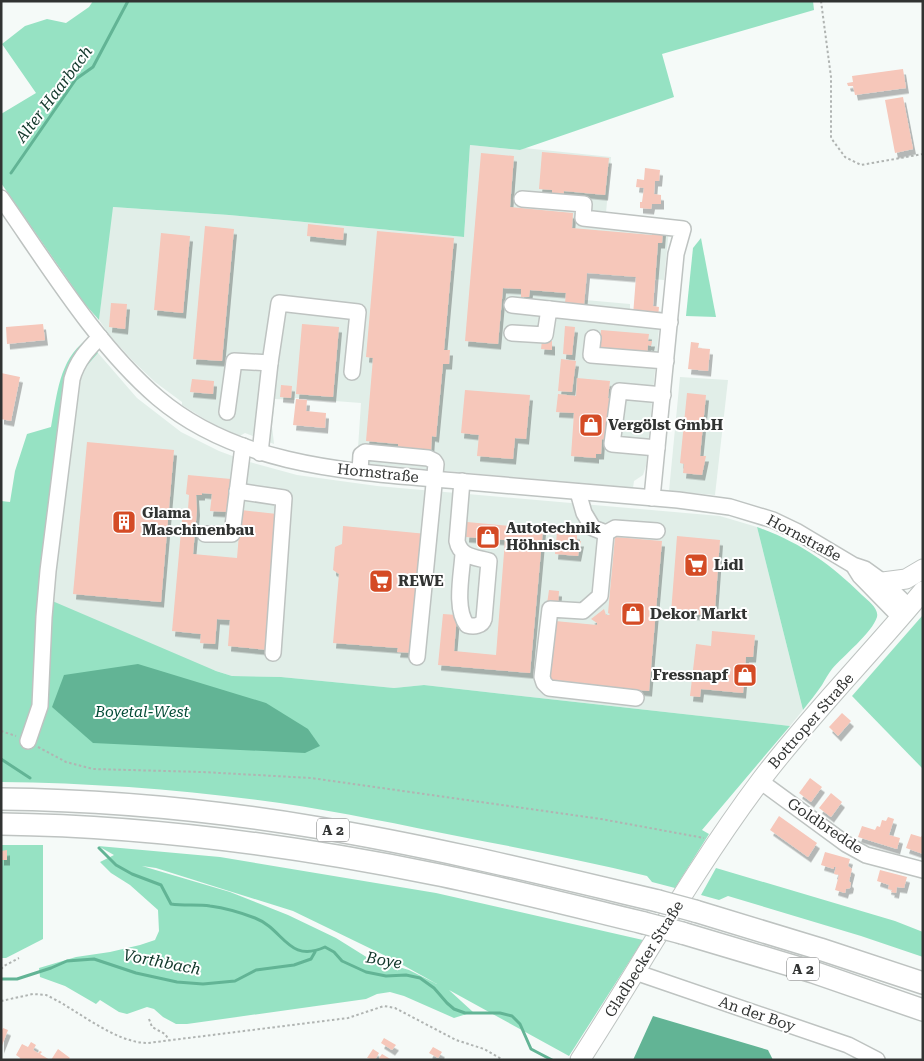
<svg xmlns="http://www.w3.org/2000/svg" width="924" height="1061" font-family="'Roboto Serif',serif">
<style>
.built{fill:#e1eee8}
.green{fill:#96e2c3;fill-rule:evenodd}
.water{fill:#62b495}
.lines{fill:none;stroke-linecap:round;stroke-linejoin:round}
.stream{stroke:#62b495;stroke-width:3}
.building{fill:#f6c7ba;filter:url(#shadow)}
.minor-casing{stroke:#bec3c1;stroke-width:18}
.major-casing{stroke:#bec3c1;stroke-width:21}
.highway-casing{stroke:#bec3c1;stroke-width:24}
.path{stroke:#b0b4b2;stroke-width:2;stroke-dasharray:2.5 2.5;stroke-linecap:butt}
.minor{stroke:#fff;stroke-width:15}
.major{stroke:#fff;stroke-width:19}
.highway{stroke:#fff;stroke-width:21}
.highway-bridge-casing{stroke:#bec3c1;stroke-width:24;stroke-linecap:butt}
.highway-bridge{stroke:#fff;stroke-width:21}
.labels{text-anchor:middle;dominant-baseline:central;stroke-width:4;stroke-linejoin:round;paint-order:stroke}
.shield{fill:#fff;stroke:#6f7070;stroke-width:1}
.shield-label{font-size:14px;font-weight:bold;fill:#313332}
.poi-label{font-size:15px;font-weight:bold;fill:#313332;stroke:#fff;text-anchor:start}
.street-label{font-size:15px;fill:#313332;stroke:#fff}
.park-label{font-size:15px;font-style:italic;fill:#054d38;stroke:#fff}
.water-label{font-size:16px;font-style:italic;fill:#103629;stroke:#fff}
</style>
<defs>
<filter id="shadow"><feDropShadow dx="3" dy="5.5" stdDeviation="0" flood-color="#0004"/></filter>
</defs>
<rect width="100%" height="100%" fill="#f5faf8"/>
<g class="built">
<path d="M470 145 520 150 524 148 611 157 606 213 670 219 664 280 587 273 585 300 630 304V315L660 318 646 466 643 475 634 481 633 488 357 463 361 403 295 398V400L275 399 272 426 274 444 245 433 238 437 216 426 182 405V402L155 382 134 362 111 337 99 320 112 207 229 215 464 237Z"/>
<path d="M98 353 137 398 181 432 219 451 246 461 297 475 377 486 720 516 757 527 803 710 790 726 424 685 394 688 281 677 232 676 48 617 78 376Z"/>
<path d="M680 377 728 380 715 495 669 491Z"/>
</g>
<g class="green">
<path d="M93 1H813L814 10 662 54 674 97 520 150 470 145 464 237 229 215 113 207 99 320 84 303 1 183V114L36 93 2 44 25 26 47 19 66 23 89 7Z"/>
<path d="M701 238 716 317 686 316 693 248Z"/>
<path d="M86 340 98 353 78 376 50 600 216 671 232 676 281 677 394 688 424 685 790 726 702 830 709 834 675 888 652 882 647 876C585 861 524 849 462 837 402 825 341 812 280 803 188 790 94 783 1 782V501L10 502 15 471 27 434 51 427C57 395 59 360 86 340Z"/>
<path d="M757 527C801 543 829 563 862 595 868 601 879 608 877 617 872 633 843 656 832 669 828 674 825 680 822 685 816 694 809 702 803 710Z"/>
<path d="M922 616 923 617V769L852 696Z"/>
<path d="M1 845H43V939L6 958H1Z"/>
<path d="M98 846 220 857 436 893 643 940 569 1056 449 990 473 1012 454 1018 404 996 390 992 377 994 366 999 187 1024H176L163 1017 154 1009 147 1007 127 1014 119 1012 100 1000 96 1004 65 986 40 977 39 968 76 957 110 952 140 945 155 940 159 931 158 910 130 885 111 873 100 862 114 855ZM142 866 156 868 293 911 392 959 437 984 409 970 368 958 336 938 288 915 230 892Z"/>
<path d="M716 868 895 921 923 932V957L861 936 728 896 719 900 701 895Z"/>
</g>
<g class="water">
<path d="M138 664 266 703 308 729 320 746 305 753 93 743 52 707 64 675Z"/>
<path d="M653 1016 768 1050 773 1060H633Z"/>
</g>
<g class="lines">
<g class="stream">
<path d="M11 173 76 79 93 67 128 1"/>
<path d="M1 759 30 778"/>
<path d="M99 848 116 865 132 874 161 885 171 904C184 906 198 904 210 906 225 908 242 913 255 918 284 929 288 964 325 947L334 952 342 961 366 972 386 976 406 975 420 978 434 988 447 1003 454 1009 465 1013H500L512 1016 520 1024 531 1049 552 1060"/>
<path d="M1 979H17L51 968 67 961 94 959 136 973 177 982 203 984 235 981 256 970 294 965 311 959 315 952"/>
</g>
</g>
<g class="building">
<path d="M903 69 906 88 855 95 853 86H848L847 83 853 82 852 76Z"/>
<path d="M903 97 913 149 895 153 885 100Z"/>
<path d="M542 152 609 158 605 195 564 191 563 198 552 197V190L539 189Z"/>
<path d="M481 153 514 156 510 207 573 213 572 228 652 235V229L663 230 662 243H658L653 306 659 307 658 317 633 315 636 277 587 273 584 305 565 303 566 293 530 290 529 297H521V289L503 288 498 344 465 341Z"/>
<path d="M645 168 660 170 659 181H655L654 194 661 195V204H652L651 209 640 208V202H642L644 188 636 187 637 179 644 180Z"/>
<path d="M308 224 344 228 343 240 307 236Z"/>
<path d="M205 226 234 229 222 361 193 359Z"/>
<path d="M377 231 454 238 444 350H450L449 364H443L436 437 432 436 431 451 398 448V444L366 441 373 358 366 357Z"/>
<path d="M161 233 190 236 183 313 154 310Z"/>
<path d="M111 303 127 304 125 329 109 327Z"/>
<path d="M43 324 45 340 7 344 6 327Z"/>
<path d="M302 324 339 327 333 397 296 394Z"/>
<path d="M565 326 575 327 572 355 563 354Z"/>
<path d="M601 330 649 334 648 341H652L651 346 648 345 647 356 599 352Z"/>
<path d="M542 340 552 341V350L541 349Z"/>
<path d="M691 342 699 343 698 348 710 349 708 371 688 369Z"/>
<path d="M561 359 576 361 572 392 558 391Z"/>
<path d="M1 373 20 377 11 421 1 419Z"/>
<path d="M577 378 610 381 608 398 611 399 607 440 602 439 601 454H596V458L571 456 574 413 556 412 558 394 576 396Z"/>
<path d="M192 379 214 381 213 394 190 392Z"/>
<path d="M281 385 292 386 291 398 280 397Z"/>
<path d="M465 390 530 395 526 439 515 438 513 459 477 456 479 435 461 433Z"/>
<path d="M687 393 706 395 700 456H706L702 475 683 473 684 464 680 463Z"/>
<path d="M296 399 307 400 306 411 326 413 325 428 293 425Z"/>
<path d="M87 442 174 450 161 602 73 594Z"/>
<path d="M188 475 231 479 228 512 210 511 212 494 202 493V495H196L197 510 193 554 237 558 241 510 277 514 267 623H270L268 650 228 646 230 620 217 619 215 644 200 643 201 634 172 631 183 509H188L189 495 186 494Z"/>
<path d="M467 522 543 529 530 673 438 665 443 614 457 615 454 651 496 655 505 540 466 537Z"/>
<path d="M343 526 427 534 415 653 397 652 398 648 333 643 339 574 333 570 335 547 342 544Z"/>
<path d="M557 532 577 534V541H581L578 556 555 554Z"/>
<path d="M677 536 720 540 715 609 708 608 707 615 671 613Z"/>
<path d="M615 537 662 541 649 691 550 682 555 621 597 625V623L591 619 604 609 606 615H609L610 614 608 613Z"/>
<path d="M549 590 559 591 558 605 547 604Z"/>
<path d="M712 631 755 635 753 657H746L743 693 701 689 700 697 690 696 696 644 711 646Z"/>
<path d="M842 713 851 721 838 736 829 727Z"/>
<path d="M810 778 822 787 811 802 799 793Z"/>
<path d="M831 793 842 802 831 817 819 808Z"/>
<path d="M779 816 817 843 808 857 770 830Z"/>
<path d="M888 817 894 819 889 835 900 838 897 849 858 837 862 826 875 830 877 826 880 827 882 820 886 821Z"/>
<path d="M911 834 921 837 923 834V854L906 848Z"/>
<path d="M7 850V860H1V851Z"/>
<path d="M825 852 850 859 848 866 852 869 849 881 851 883 850 888 846 889 845 893 835 890 839 875 834 874 836 867H834V869L821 865Z"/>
<path d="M880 870 907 877 904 888 897 887 896 893 891 892 892 890 888 889 889 885 877 881Z"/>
<path d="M3 1028 8 1030 1 1048V1032Z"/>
<path d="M384 1038 396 1045 392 1050 381 1043Z"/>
<path d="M31 1042 36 1045 33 1050 38 1053 40 1051 42 1052 40 1054 50 1060H23L16 1055 22 1044 28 1047Z"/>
<path d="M433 1047 442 1052 438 1058 429 1053Z"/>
<path d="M58 1049 70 1058 68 1060H51Z"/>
<path d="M373 1049 379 1053 375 1060 367 1058Z"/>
<path d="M382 1054 392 1060H381L379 1058Z"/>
</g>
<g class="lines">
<g class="minor-casing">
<g id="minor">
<path d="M1 198C48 265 96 345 158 398 243 470 362 472 468 482 538 488 608 494 678 500L730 507 773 520 796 531 853 565 865 569 883 582 909 607"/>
<path d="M522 199 584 204 583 218 683 229 676 254 652 498"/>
<path d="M512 305 549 309"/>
<path d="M512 333 545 335 549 309 670 322"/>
<path d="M593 338 591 355 666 361"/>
<path d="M227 412 234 361 270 363"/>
<path d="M657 448 612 444 619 391 663 395"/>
<path d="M260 453 270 363 279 303 358 312 352 372"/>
<path d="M360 471 361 455 365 452 428 458 434 461 436 464 417 657"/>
<path d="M462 481 457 541C460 557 475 557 489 561L484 619C482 626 474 627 467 625 454 609 462 573 463 554"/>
<path d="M237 491 284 498 273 653"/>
<path d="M578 492 584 513 593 528 606 533 615 528 657 531"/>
<path d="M606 533 600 596 583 611 550 609 542 677 544 683 549 688 636 698"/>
<path d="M205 534H232L243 446"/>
<path d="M855 568 860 576 900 617"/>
<path d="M28 741 40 706 44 617 48 571 72 379C77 361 87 350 100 337"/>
<path d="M760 781 846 844 866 855 923 870"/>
<path d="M635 972 848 1045 877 1060"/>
</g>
</g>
<g class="major-casing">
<g id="major">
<path d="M883 582 906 579 923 569"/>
<path d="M580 1060C640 967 694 869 761 780 811 714 870 655 923 591"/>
</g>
</g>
<g class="highway-casing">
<g id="highway">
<path d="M1 799C106 800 211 810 314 827 430 846 544 874 658 901"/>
<path d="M1 824C147 826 291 845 434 874 504 888 574 906 644 923"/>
<path d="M695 911 820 949 923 983"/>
<path d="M682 933 813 972 923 1010"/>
</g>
</g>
<g class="path">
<path d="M821 1 831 77V138L845 157 861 165 923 154"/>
<path d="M1 731 16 736"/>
<path d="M38 747 66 762 93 769 202 772 311 778 601 819 704 838"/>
<path d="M1 969 4 966 19 958"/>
<path d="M1 1001 33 994 46 995C77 1009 114 1043 148 1043L348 1018 384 1006 395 1008 456 1040 484 1049 503 1060"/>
<path d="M149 1019 152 1027 165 1034 169 1040"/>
</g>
<use href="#minor" class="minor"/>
<use href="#major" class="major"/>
<use href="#highway" class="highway"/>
<g class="highway-bridge-casing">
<g id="highway-bridge">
<path d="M658 901 695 911"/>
<path d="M644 923 682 933"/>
</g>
</g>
<use href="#highway-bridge" class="highway-bridge"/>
</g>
<defs>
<g id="shop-square" transform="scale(1.25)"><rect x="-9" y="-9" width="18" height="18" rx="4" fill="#d44b25" stroke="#fff"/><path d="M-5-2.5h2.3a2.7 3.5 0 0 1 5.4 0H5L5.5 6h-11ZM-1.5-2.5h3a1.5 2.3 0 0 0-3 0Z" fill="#fff"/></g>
<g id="building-square" transform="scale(1.25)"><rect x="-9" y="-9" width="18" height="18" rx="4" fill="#d44b25" stroke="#fff"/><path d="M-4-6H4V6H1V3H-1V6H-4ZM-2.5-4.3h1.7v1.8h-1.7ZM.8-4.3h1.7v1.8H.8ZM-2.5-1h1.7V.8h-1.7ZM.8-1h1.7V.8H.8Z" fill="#fff"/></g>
<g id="supermarket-square" transform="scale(1.25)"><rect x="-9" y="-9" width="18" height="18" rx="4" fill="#d44b25" stroke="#fff"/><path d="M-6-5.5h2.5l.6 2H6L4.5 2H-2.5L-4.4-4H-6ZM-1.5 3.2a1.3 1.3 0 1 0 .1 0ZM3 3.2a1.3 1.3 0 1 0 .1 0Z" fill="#fff"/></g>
</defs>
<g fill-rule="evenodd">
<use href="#shop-square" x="591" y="425"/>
<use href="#building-square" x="124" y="522"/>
<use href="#shop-square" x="488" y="537"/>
<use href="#supermarket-square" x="696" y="565"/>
<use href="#supermarket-square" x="381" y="581"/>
<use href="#shop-square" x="633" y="614"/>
<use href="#shop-square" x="745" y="675"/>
</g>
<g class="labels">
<g class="shield">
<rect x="317" y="818.5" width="32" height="23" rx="4"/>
<rect x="787" y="957.5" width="32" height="23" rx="4"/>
</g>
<g class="shield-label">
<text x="333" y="830">A 2</text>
<text x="803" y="969">A 2</text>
</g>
<g class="poi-label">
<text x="608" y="425">Vergölst GmbH</text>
<text x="142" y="513">Glama<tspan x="142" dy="17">Maschinenbau</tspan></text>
<text x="506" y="528">Autotechnik<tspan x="506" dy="17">Höhnisch</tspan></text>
<text x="714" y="565">Lidl</text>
<text x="398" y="581">REWE</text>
<text x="650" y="614">Dekor Markt</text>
<text x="728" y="675" text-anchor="end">Fressnapf</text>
</g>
<g class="street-label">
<text transform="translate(378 473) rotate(6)">Hornstraße</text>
<text transform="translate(804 538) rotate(28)">Hornstraße</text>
<text transform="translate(811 721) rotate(-49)">Bottroper Straße</text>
<text transform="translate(825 826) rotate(34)">Goldbredde</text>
<text transform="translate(644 959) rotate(-58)">Gladbecker Straße</text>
<text transform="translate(757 1014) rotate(19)">An der Boy</text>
</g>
<g class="park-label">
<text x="142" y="712">Boyetal-West</text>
</g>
<g class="water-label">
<text transform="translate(54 94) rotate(-53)">Alter Haarbach</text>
<text transform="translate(384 960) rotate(10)">Boye</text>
<text transform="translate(162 962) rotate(11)">Vorthbach</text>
</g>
</g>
<rect width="924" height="1061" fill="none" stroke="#313332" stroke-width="5"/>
</svg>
